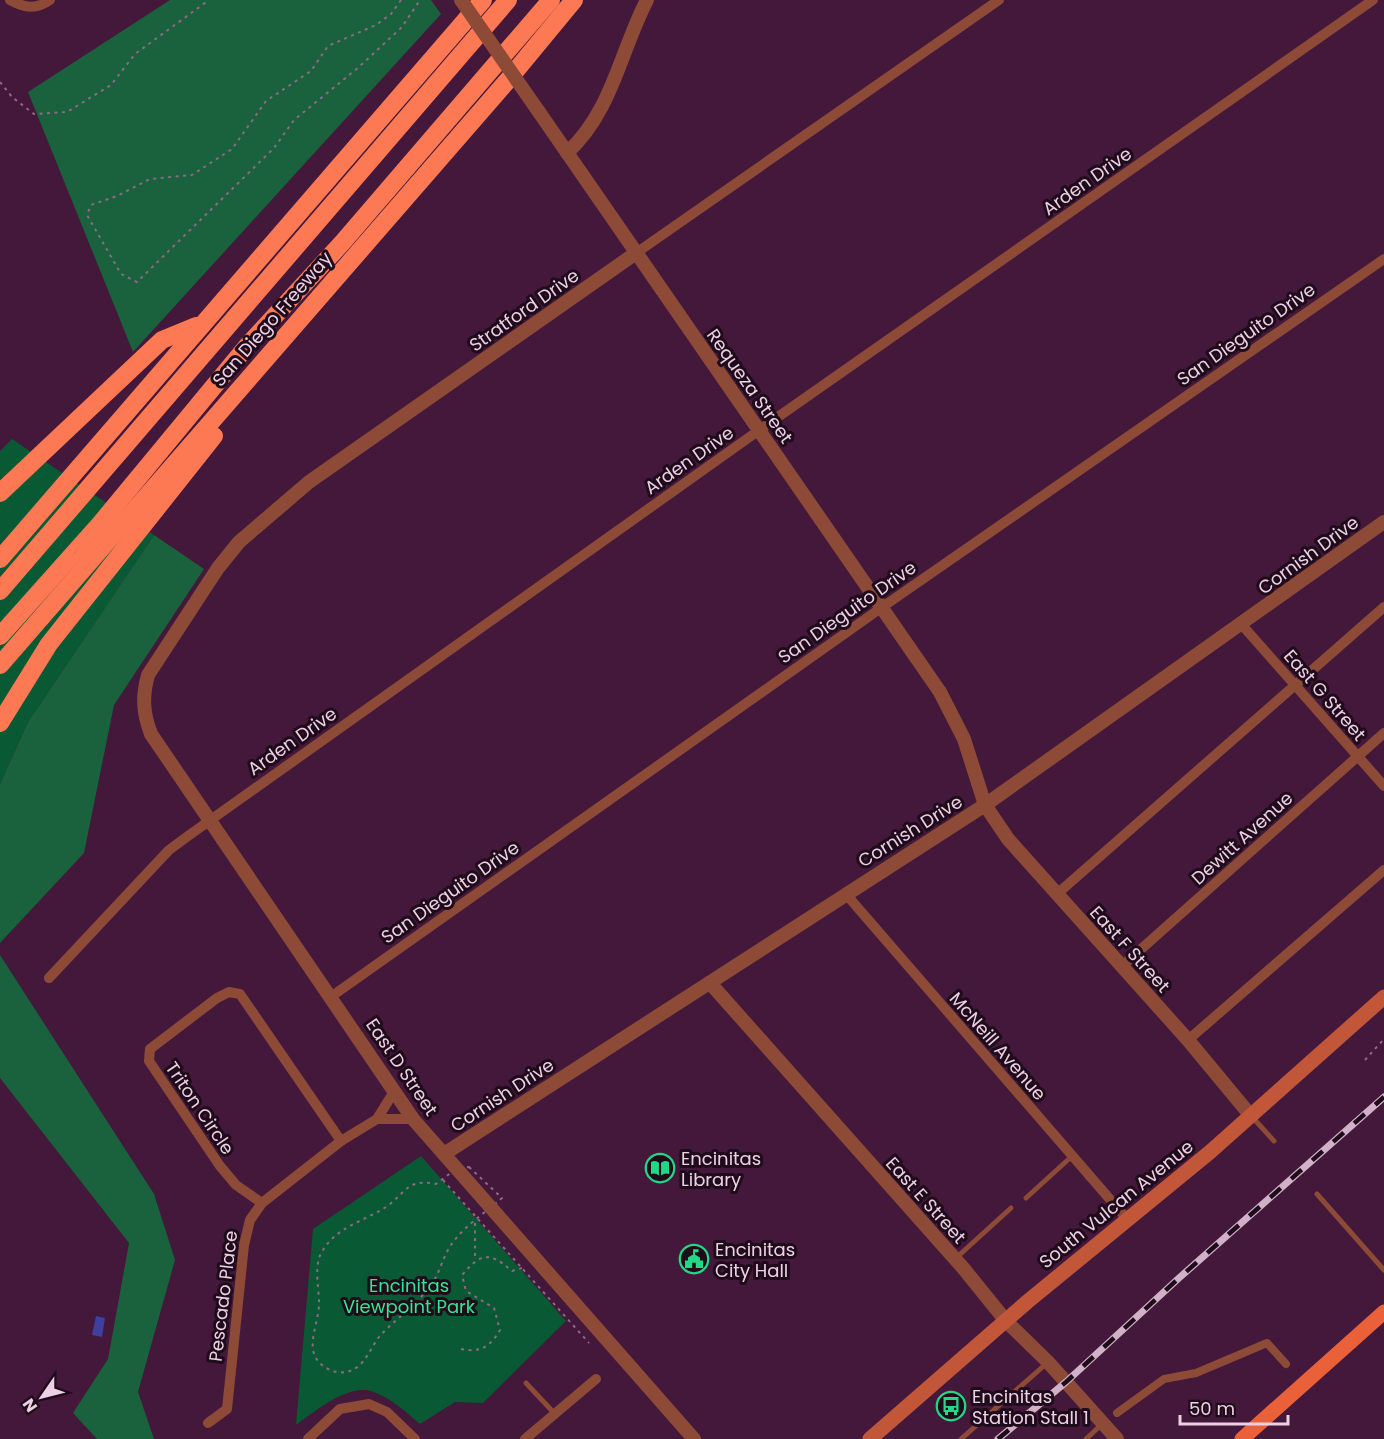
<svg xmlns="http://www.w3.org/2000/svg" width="1384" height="1439" font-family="Poppins,sans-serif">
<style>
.green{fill:#085934}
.forest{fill:#1a613d}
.water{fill:#3d409f}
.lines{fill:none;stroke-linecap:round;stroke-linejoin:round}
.path{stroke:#8f6a86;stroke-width:2;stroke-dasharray:3 4.5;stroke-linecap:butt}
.service{stroke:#8c4a37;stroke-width:5}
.pedestrian{stroke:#8c4a37;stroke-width:8}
.minor{stroke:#8c4a37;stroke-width:10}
.tertiary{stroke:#8c4a37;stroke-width:14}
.secondary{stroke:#c15738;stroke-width:15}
.primary{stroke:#ea6038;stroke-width:15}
.motorway{stroke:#fd7954;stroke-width:18}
.rail-casing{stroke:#d0b1c7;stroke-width:7}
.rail{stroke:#1f0c1a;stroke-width:4.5;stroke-dasharray:14;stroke-linecap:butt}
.tertiary-bridge{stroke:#8c4a37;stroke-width:14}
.labels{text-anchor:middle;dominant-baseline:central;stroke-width:6;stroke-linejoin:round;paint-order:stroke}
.street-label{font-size:18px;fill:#edd0e4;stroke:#1f0c1a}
.poi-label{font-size:18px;fill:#edd0e4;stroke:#1f0c1a;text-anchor:start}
.park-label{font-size:18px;fill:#36e592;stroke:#1f0c1a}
</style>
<rect width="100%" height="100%" fill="#43183a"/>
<g class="green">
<path d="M12 439 154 535 28 722 0 784V451Z"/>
<path d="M421 1156 566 1321 483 1403 455 1402 420 1424C406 1412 392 1399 374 1392 350 1382 314 1412 296 1425L313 1229Z"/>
</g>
<g class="forest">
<path d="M170 0H431L441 14 133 352 28 92Z"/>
<path d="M154 535 204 569 114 705 84 853 0 943V784L28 722Z"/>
<path d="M0 955 154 1194 175 1260 138 1392 154 1439H97L73 1413 108 1359 129 1243 0 1078Z"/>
</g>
<path class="water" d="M96 1316 105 1318 102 1337 92 1335Z"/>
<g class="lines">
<g class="path">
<path d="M401 0 391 14 376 25 328 46 311 71 266 101 232 149 192 175 150 179 117 196 91 205 87 215 121 274 137 282 274 148 294 120 359 67 402 27 420 0"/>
<path d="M0 82 12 97 34 114 67 112 111 85 135 54 209 0"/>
<path d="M1365 1060 1384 1039"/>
<path d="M469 1167 502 1198C486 1212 463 1227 451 1245 442 1258 439 1277 428 1289 414 1307 394 1320 379 1337 371 1347 366 1363 354 1369 346 1374 336 1373 328 1369 300 1354 319 1327 319 1303 319 1287 313 1264 323 1250 337 1227 364 1221 386 1207 406 1193 407 1178 436 1184L456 1169Z"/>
<path d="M443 1180 589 1343"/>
<path d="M475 1223V1259"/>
<path d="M461 1349C480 1353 490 1347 500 1330L494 1308 466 1291 462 1275C481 1253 489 1251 512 1271L522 1268"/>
</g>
<g class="service">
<path d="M1253 1118 1274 1141"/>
<path d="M1317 1194 1384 1270"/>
<path d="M1026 1198 1071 1157"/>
<path d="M956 1258 1011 1208"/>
<path d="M526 1383 555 1414"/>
<path d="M961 1439 1047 1363"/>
<path d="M1086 1439 1102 1424"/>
</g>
<path class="pedestrian" d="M1117 1413 1164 1379 1196 1373 1267 1343 1286 1364"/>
<g class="minor">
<path d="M10 0C25 8 36 10 50 0"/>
<path d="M636 253 999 0"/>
<path d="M1242 625 1384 786"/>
<path d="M845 893 1127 1219"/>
<path d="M1057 894 1384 607"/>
<path d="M1121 967 1384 733"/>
<path d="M49 978 169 850 188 836 758 431 1373 0"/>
<path d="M332 996 881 608 1384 259"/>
<path d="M1188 1040 1384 870"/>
<path d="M377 1119H413"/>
<path d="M262 1203 236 1185 220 1166 149 1061 150 1049 217 998 229 992 240 994 341 1141"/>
<path d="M208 1423 227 1409 244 1245 250 1220 262 1203 341 1141 377 1119 395 1090"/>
<path d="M308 1439 340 1409 369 1404 387 1412 415 1439"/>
<path d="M525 1439 596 1379"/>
</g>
<g class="tertiary">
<path d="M539 112 940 692 964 739 985 805 1008 839 1188 1040 1251 1116"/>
<path d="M567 153C612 112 620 52 647 0"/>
<path d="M636 253 309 482 239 542 218 568 148 675C142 697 143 713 151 734L413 1119 694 1439"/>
<path d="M710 983 964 1269 1006 1321 1048 1362 1117 1439"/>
<path d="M444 1154 985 805 1384 522"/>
</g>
<path class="secondary" d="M870 1439 1027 1302 1210 1152 1384 997"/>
<path class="primary" d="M1242 1439 1384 1312"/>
<g class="motorway">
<path d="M0 493 162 340 196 326"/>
<path d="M0 559 483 0"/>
<path d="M0 591 508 0"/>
<path d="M0 636 100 524 248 345 342 243 551 0"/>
<path d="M0 665 508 80 574 0"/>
<path d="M0 723 49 644 214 436"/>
</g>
<g class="rail-casing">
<path id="rail" d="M998 1439 1066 1382 1179 1278 1384 1097"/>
</g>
<use href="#rail" class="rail"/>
<path class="tertiary-bridge" d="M461 0 539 112"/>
</g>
<defs>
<g id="library-ring" transform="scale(1.5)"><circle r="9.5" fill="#1f0c1a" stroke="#22d887" stroke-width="1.5"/><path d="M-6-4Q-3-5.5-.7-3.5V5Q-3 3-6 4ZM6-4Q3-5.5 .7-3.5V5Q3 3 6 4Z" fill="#22d887"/></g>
<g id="civic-ring" transform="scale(1.5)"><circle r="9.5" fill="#1f0c1a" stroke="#22d887" stroke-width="1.5"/><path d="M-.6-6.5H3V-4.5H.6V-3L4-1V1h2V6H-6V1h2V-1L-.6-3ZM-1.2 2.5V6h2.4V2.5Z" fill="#22d887"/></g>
<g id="bus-ring" transform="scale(1.5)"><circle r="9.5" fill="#1f0c1a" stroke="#22d887" stroke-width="1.5"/><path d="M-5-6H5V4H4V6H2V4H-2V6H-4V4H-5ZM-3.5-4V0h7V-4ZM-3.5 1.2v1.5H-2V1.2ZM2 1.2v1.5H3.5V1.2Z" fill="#22d887"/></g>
</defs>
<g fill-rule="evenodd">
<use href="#library-ring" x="660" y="1168"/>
<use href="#civic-ring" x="694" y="1259"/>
<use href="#bus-ring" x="951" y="1406"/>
</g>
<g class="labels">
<g class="street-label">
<text transform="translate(1087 181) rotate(-35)">Arden Drive</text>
<text transform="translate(524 310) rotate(-35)">Stratford Drive</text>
<text transform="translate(272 319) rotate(-49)">San Diego Freeway</text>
<text transform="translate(1246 334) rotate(-35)">San Dieguito Drive</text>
<text transform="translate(750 386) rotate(55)">Requeza Street</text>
<text transform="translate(689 460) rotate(-35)">Arden Drive</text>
<text transform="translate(1308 555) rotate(-36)">Cornish Drive</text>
<text transform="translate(847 612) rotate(-35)">San Dieguito Drive</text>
<text transform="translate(1325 695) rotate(49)">East G Street</text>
<text transform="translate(292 741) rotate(-35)">Arden Drive</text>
<text transform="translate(910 831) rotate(-32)">Cornish Drive</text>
<text transform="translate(1242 838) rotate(-42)">Dewitt Avenue</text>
<text transform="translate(450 892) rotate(-35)">San Dieguito Drive</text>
<text transform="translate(1130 949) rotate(48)">East F Street</text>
<text transform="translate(998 1046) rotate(49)">McNeill Avenue</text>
<text transform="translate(402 1067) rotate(56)">East D Street</text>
<text transform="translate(502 1095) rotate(-33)">Cornish Drive</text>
<text transform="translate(200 1108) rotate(56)">Triton Circle</text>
<text transform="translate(926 1200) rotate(48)">East E Street</text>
<text transform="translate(1116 1204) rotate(-39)">South Vulcan Avenue</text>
<text transform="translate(223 1296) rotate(-83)">Pescado Place</text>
</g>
<g class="poi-label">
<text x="681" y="1158">Encinitas<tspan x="681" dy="21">Library</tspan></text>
<text x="715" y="1249">Encinitas<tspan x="715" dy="21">City Hall</tspan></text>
<text x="972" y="1396">Encinitas<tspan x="972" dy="21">Station Stall 1</tspan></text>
</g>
<g class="park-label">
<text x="409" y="1285">Encinitas<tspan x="409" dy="21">Viewpoint Park</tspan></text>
</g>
</g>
<g transform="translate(42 1397) rotate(235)" stroke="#1f0c1a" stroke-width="4.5" paint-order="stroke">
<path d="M0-4.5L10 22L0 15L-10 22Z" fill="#edd0e4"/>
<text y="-9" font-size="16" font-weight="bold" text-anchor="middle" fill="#edd0e4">N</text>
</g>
<path d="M1180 1415v9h108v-9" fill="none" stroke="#edd0e4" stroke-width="3"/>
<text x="1189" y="1415" font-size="18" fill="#edd0e4" stroke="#1f0c1a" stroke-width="4.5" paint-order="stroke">50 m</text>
</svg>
